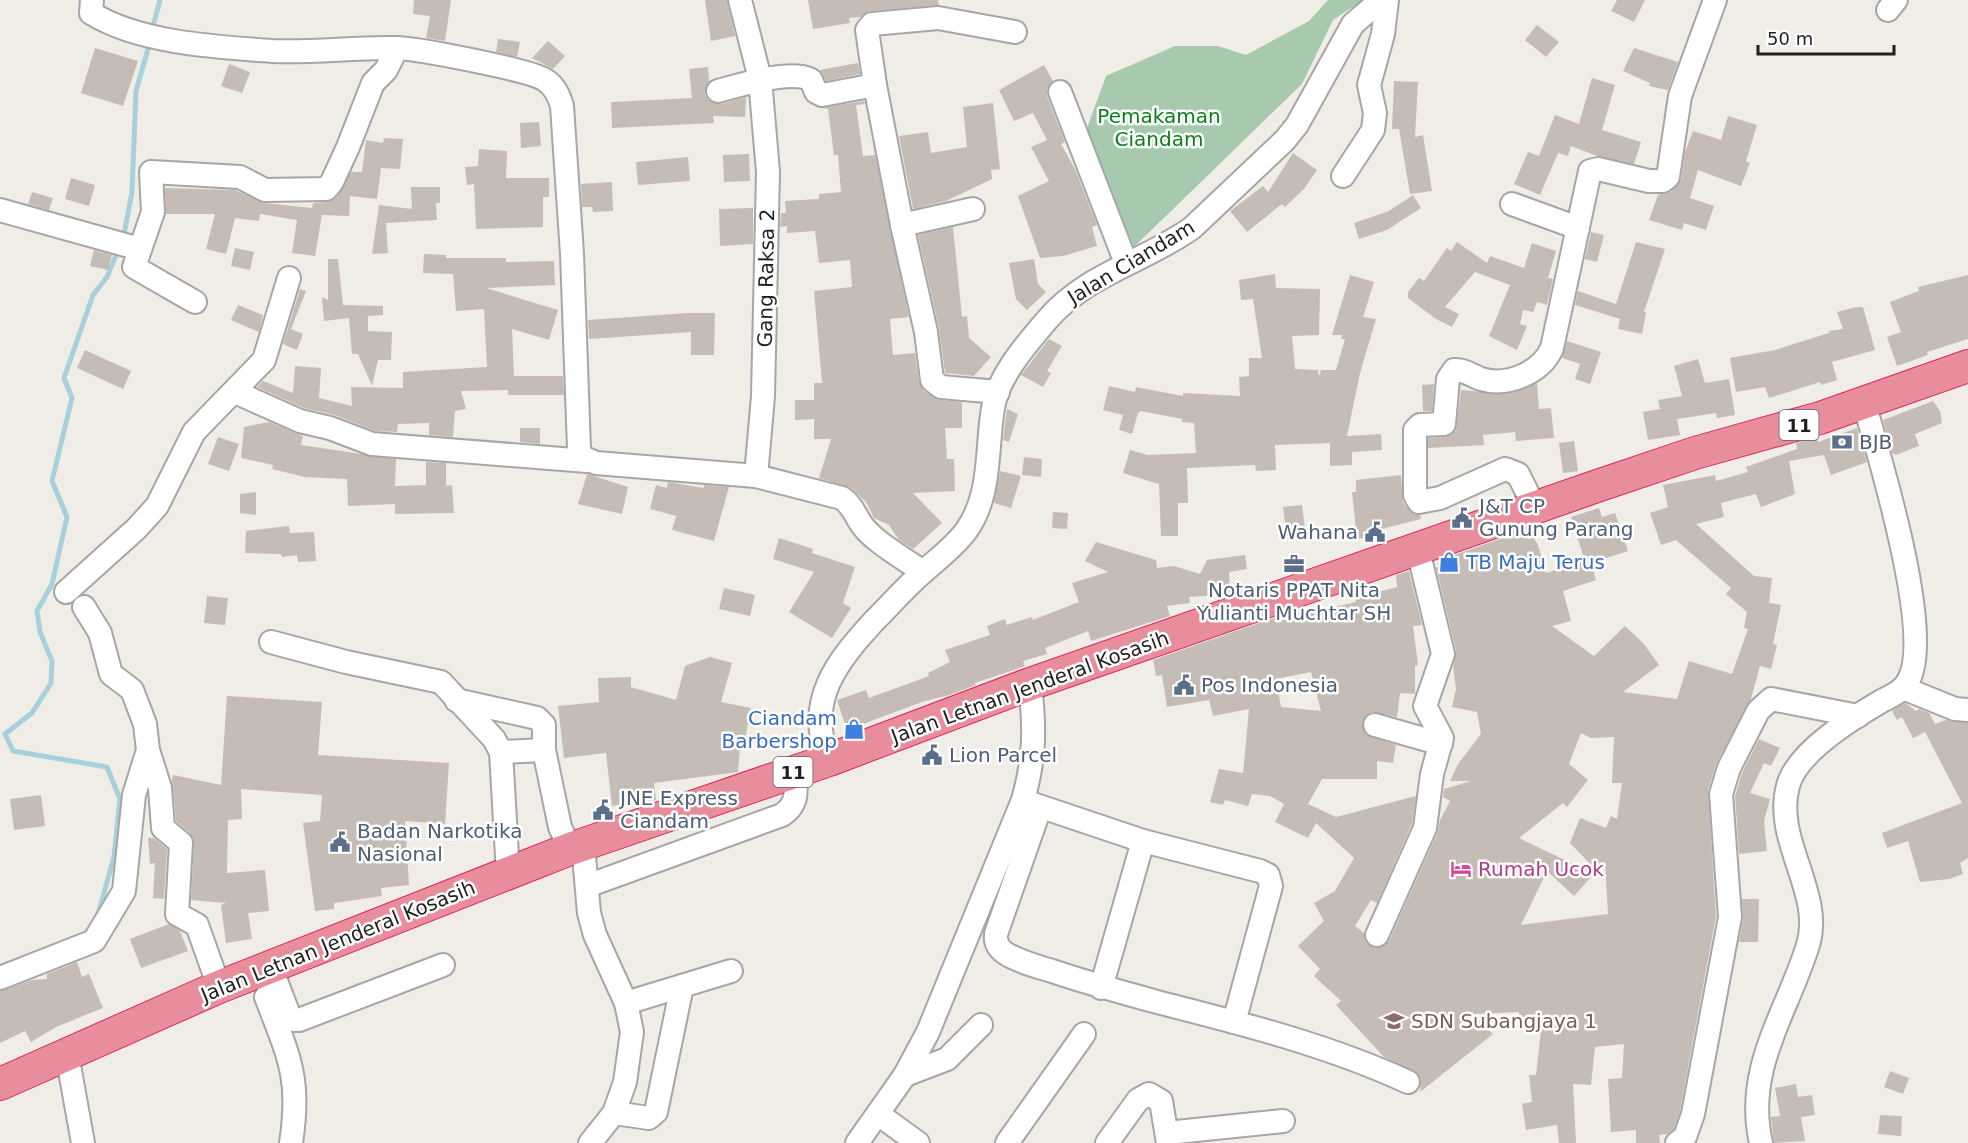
<svg xmlns="http://www.w3.org/2000/svg" width="1968" height="1143" font-family="'DejaVu Sans',sans-serif">
<style>
.cemetery{fill:#a7c9ad}
.lines{fill:none;stroke-linecap:round;stroke-linejoin:round}
.stream{stroke:#a6d0de;stroke-width:5}
.building{fill:#c5bcb5;fill-rule:evenodd}
.minor-casing{stroke:#a6a6a6;stroke-width:26}
.highway-casing{stroke:#dc255f;stroke-width:34}
.minor{stroke:#fff;stroke-width:22}
.highway{stroke:#e78d9c;stroke-width:32}
.labels{text-anchor:middle;dominant-baseline:central;stroke-width:5;stroke-linejoin:round;paint-order:stroke}
.shield{fill:#fff;stroke:#626262;stroke-width:1.5}
.shield-label{font-size:18px;font-weight:bold;fill:#1f1f1f}
.park-label{font-size:20px;fill:#0b8017;stroke:#fff}
.street-label{font-size:20px;fill:#1f1f1f;stroke:#fff}
.service-label{font-size:20px;fill:#4e5e75;stroke:#fff;text-anchor:start}
.shop-label{font-size:20px;fill:#366cbe;stroke:#fff;text-anchor:start}
.hotel-label{font-size:20px;fill:#b23c85;stroke:#fff;text-anchor:start}
.education-label{font-size:20px;fill:#785e54;stroke:#fff;text-anchor:start}
</style>
<rect width="100%" height="100%" fill="#f0ede6"/>
<path class="cemetery" d="M1328 0H1363L1333 20 1302 84 1134 247 1099 168 1087 128 1106 76 1175 46H1218L1246 55 1309 21Z"/>
<g class="lines">
<g class="stream">
<path d="M152 30 160 0"/>
<path d="M123 240 132 192 136 91 150 42"/>
<path d="M97 918 114 857 120 799 107 767 13 751 5 734 32 713 51 683 52 661 40 632 37 611 52 584 67 517 52 481 72 398 64 378 93 295 107 277 119 248"/>
</g>
</g>
<g class="building">
<path d="M414 0H451L445 41 426 38 430 16 413 14Z"/>
<path d="M705 0H727L735 36 711 41Z"/>
<path d="M808 0H938L939 5 870 11 860 17 849 18 850 23 813 29Z"/>
<path d="M1617 0H1645L1634 22 1611 11Z"/>
<path d="M1537 25 1559 42 1546 57 1525 40Z"/>
<path d="M498 39 520 42 517 57 496 52Z"/>
<path d="M548 41 565 56 553 69 532 58Z"/>
<path d="M95 48 138 61 123 106 81 93Z"/>
<path d="M1634 48 1678 62 1668 90 1649 86 1650 83 1623 71Z"/>
<path d="M858 63 860 74 826 81 820 70Z"/>
<path d="M229 64 250 72 242 93 221 86Z"/>
<path d="M1044 65 1053 81 1047 89V96L1065 142 1061 144 1075 169 1097 225 1092 227 1097 246 1063 256 1040 258 1018 196 1049 181 1031 147 1047 140 1033 113 1014 121 999 90Z"/>
<path d="M708 67 709 81 705 94 708 100 721 104 746 97 745 117 713 116 714 123 612 128 611 102 692 98 689 69Z"/>
<path d="M1592 78 1615 85 1602 130 1641 142 1634 164 1597 156 1571 146 1568 156 1558 153 1540 195 1514 184 1528 152 1539 156 1555 115 1579 124Z"/>
<path d="M1394 81 1418 82 1415 137 1423 135 1432 191 1410 194 1399 129H1392Z"/>
<path d="M864 101 865 104 856 105 863 156 875 155 909 317 890 319 893 355 915 353 919 382 924 391 939 400 962 402V428H945L947 459H954L955 491 913 493 942 523 913 549 899 540 889 525 874 518 866 502 851 488 819 478 831 439H814V419L795 420V400H814V383H822L814 291 852 287 850 260 819 263 815 231 787 233V226L780 227 781 213H786L785 201 819 199V194L841 192 838 155H834L828 109 822 108Z"/>
<path d="M993 103 1000 169 991 170 992 179 946 201 913 209 899 136 928 132 931 153 967 147 963 107Z"/>
<path d="M1728 116 1757 125 1746 161 1750 163 1741 186 1698 170 1690 198 1714 206 1706 230 1684 223 1682 230 1649 220 1658 195 1671 192 1681 180 1685 152 1693 131 1721 140Z"/>
<path d="M539 122 541 146 521 148 520 123Z"/>
<path d="M384 138 403 139 400 169 381 168 377 199 350 196 349 216 322 215 315 256 292 253 297 220 260 214 259 221 235 218 226 254 206 249 215 214H166L165 188 235 190 265 203 312 208 313 203 327 202 336 198 351 172H362L366 140 383 143Z"/>
<path d="M479 149 507 151 506 178H549V197H543V227L476 229 474 184 467 185 465 167 478 166Z"/>
<path d="M1293 153 1317 170 1304 189 1285 207 1282 204 1247 232 1230 211 1263 186 1268 192Z"/>
<path d="M749 154 750 181 724 182 723 155Z"/>
<path d="M688 157 690 181 638 185 636 162Z"/>
<path d="M71 178 95 185 89 206 65 199Z"/>
<path d="M612 182 613 211 593 212 592 207H582L581 184Z"/>
<path d="M411 187H440V203H436L437 220 386 223 388 253 372 254 379 205 412 209Z"/>
<path d="M32 192 53 198 49 210 28 204Z"/>
<path d="M1413 195 1421 208 1387 230 1359 239 1354 223 1389 211Z"/>
<path d="M753 208V244L720 246 719 209Z"/>
<path d="M953 227 962 317 967 316 969 338 991 357 974 376 945 373 939 329 918 235Z"/>
<path d="M1591 232 1604 235 1597 262 1585 259Z"/>
<path d="M1457 242 1487 263 1490 256 1524 268 1532 243 1556 251 1548 278 1553 279 1547 305 1537 302 1533 312 1523 310 1520 324 1527 326 1517 350 1489 336 1510 285 1475 272 1445 307 1459 314 1452 327 1436 319 1408 298V292L1419 278 1424 281 1447 248 1451 251Z"/>
<path d="M1636 242 1665 249 1644 312H1646L1642 334 1618 329 1620 319 1575 305 1578 291 1616 304Z"/>
<path d="M235 248 254 252 250 270 231 266Z"/>
<path d="M94 250 112 255 108 270 90 266Z"/>
<path d="M424 254 446 255V258H506V262L554 261 555 285 486 288 558 310 549 340 512 329 514 376H563L564 395H508V390L461 391 466 409 455 411 453 437 429 435V423L398 424 397 432 375 431 335 415 304 408 257 387 263 381 293 393 295 366 321 368 319 398 352 406 351 387 403 388V372L487 367 484 309 456 311 453 274 423 273Z"/>
<path d="M328 259H338L343 305 383 306V315L368 316V331L392 332 391 360H378L372 386 358 354H352L349 318 324 321 322 297 328 300Z"/>
<path d="M1034 259 1038 284 1046 292 1027 310 1016 299 1009 263Z"/>
<path d="M1275 274 1276 288 1320 289 1319 335 1292 336 1295 369 1318 370 1319 377 1321 370H1336L1345 339H1341L1342 335H1332L1350 275 1374 282 1363 317 1376 319 1360 373 1347 436 1381 434 1382 450 1352 452V465L1330 466V443L1275 445 1276 470 1256 471 1255 465 1187 468 1188 503H1178V536H1161L1159 484 1123 473 1130 450 1148 455 1196 453 1194 423 1182 422V419L1141 411 1138 413 1132 434 1119 430 1123 415 1103 410 1109 386 1135 392 1136 387 1183 396V393L1240 396 1239 377 1249 376V358H1262L1253 299 1241 300 1239 280Z"/>
<path d="M1968 275V339L1927 352 1928 355 1897 366 1887 337 1901 332 1890 302 1919 291 1918 287Z"/>
<path d="M300 289 306 291 291 329 303 334 297 350 283 344Z"/>
<path d="M238 305 263 315 259 332 231 320Z"/>
<path d="M1857 307H1863L1875 350 1832 362 1837 380 1821 385 1820 382 1769 398 1765 387 1736 392 1730 358 1775 350 1829 333V331L1843 329 1837 312Z"/>
<path d="M688 313H715L714 355H691V332L589 339 588 320Z"/>
<path d="M1049 339 1062 346 1047 371 1051 373 1043 387 1021 375Z"/>
<path d="M1567 341 1601 352 1590 384 1575 379 1580 364 1562 358Z"/>
<path d="M85 350 131 371 123 389 77 368Z"/>
<path d="M1698 359 1705 383 1729 379 1735 415 1717 418 1716 413 1677 419 1680 435 1648 440 1643 412 1660 409 1658 400 1682 396 1674 366Z"/>
<path d="M1537 383 1539 409 1551 408 1554 438 1516 441 1515 432 1483 435 1484 445 1428 448V438L1445 437 1456 431 1461 390 1504 394Z"/>
<path d="M1434 384 1432 411H1423L1422 385Z"/>
<path d="M1933 401 1940 411 1942 423 1915 434 1919 446 1896 455 1892 453 1883 420Z"/>
<path d="M1007 409 1018 414 1009 442 1003 440Z"/>
<path d="M269 422 303 436 301 445 396 459 395 486 426 485V462L446 463V486L452 485 454 513 395 514V504L348 506 347 479 305 477 272 469 273 465 241 458 244 427Z"/>
<path d="M520 428H540V444L520 442Z"/>
<path d="M1857 428 1867 462 1831 475 1824 455 1789 461 1795 494 1761 507 1756 494 1721 503 1724 517 1696 524 1754 576 1772 578 1769 603 1781 605 1773 644 1777 645 1771 669 1760 666 1751 699 1717 762 1708 790 1716 916 1680 1111 1674 1129 1667 1134 1659 1135 1660 1143H1636V1130L1611 1132 1608 1079 1622 1078 1624 1044 1595 1047 1591 1085 1573 1084 1576 1143H1559L1557 1125 1526 1130 1522 1104 1532 1102 1529 1075H1536L1542 1021 1519 1022V1012L1473 1014 1493 1034 1420 1092 1421 1081 1418 1074 1384 1057 1336 1005 1341 1001 1314 976 1320 969 1298 946 1324 921 1314 903 1335 891 1354 858 1316 823 1308 838 1275 822 1284 804 1270 796 1252 794 1248 806 1225 800 1223 805 1210 802 1219 769 1243 773 1249 709 1213 716 1209 700 1167 707 1162 675 1156 676 1153 660 1288 613 1312 609 1313 612 1356 602 1355 598 1397 587 1396 575 1409 571 1422 625 1413 626 1418 665 1415 666V694L1400 693 1397 717 1372 712 1362 722 1366 735 1396 745 1393 763 1377 761V779H1322L1308 804 1336 817 1416 796 1412 824 1377 903 1371 900 1355 926 1364 933 1366 943 1379 948 1389 941 1437 834 1440 820 1450 801 1443 797 1444 789 1471 781H1450L1458 764 1481 734 1477 712 1452 707 1456 689 1453 667 1456 651 1436 567H1445L1443 559 1528 529 1538 545 1546 573 1585 561 1571 517 1599 508 1602 517 1615 513 1628 551 1591 563 1596 580 1563 591 1571 621 1552 626 1594 656 1625 626 1643 643 1659 665 1623 692 1677 699 1689 661 1732 674 1748 629 1744 628 1747 612 1726 594 1731 588 1676 540 1661 545 1650 513 1668 507 1663 485 1715 475 1716 481 1748 472 1746 467 1797 449 1796 443 1817 437 1818 442ZM1311 672 1321 711 1281 707 1276 679ZM1581 733 1591 738 1614 737 1612 783H1622L1617 819 1611 816 1606 828 1580 818 1570 843 1597 871 1605 862 1608 914 1521 925 1547 871 1574 896 1594 874 1519 838 1563 803 1567 807 1588 780 1569 764Z"/>
<path d="M218 437 239 444 229 471 208 464Z"/>
<path d="M1574 441 1578 471 1563 473 1559 443Z"/>
<path d="M1024 457 1042 459 1041 477 1022 475Z"/>
<path d="M1000 471 1021 476 1011 508 994 503Z"/>
<path d="M587 474 628 487 622 514 578 504Z"/>
<path d="M1401 475 1403 502 1408 509 1420 515 1421 519 1378 530 1379 535 1357 539 1352 492H1356V480Z"/>
<path d="M668 482 704 488V485L729 487 714 541 672 530 676 516 650 509 656 485 667 488Z"/>
<path d="M256 492V515L240 513V494Z"/>
<path d="M1302 505 1306 536 1287 538 1283 507Z"/>
<path d="M1053 512 1068 513 1067 529 1052 528Z"/>
<path d="M289 526 290 533 314 532 316 561 298 562 297 555 282 557 281 554 245 553 246 531Z"/>
<path d="M779 538 813 549 812 553 855 567 843 603 851 608 832 638 789 612 814 572 773 559Z"/>
<path d="M1096 542 1156 560 1157 568 1174 566 1200 574 1207 560 1245 555 1247 569 1229 572 1230 594 1189 597 1190 603 1167 606 1170 616 1091 641 1088 631 1045 648 1047 654 1023 661 1025 666 975 683 976 685 949 695 922 702 847 730 837 700 866 690 869 698 929 676 928 673 950 662 945 650 990 635 987 626 1005 619 1007 625 1032 617 1033 620 1079 602 1072 583 1108 572 1085 561Z"/>
<path d="M724 588 755 595 750 616 719 609Z"/>
<path d="M207 596 228 598 225 625 204 623Z"/>
<path d="M710 657 732 663 721 702 751 708 745 739 741 738 738 772 654 783 656 800 612 806 606 753 564 758 558 706 599 702 598 678 631 677V687L676 700 685 666Z"/>
<path d="M227 696 322 702 318 755 449 763 445 824 405 821 409 885 381 888 382 896 334 903V909L315 911 303 823 320 821 322 795 241 789 242 819 228 820 227 873 265 870 269 911 248 913 252 939 226 943 221 905 226 903 191 900 194 843 190 833 176 821 172 780 173 775 221 785Z"/>
<path d="M1905 703 1916 711 1919 709 1929 713 1935 724 1946 720 1968 723V858L1960 863 1963 874 1949 879 1920 882 1908 841 1887 848 1882 833 1962 803 1925 732 1913 738 1902 717 1897 720 1892 711Z"/>
<path d="M1759 739 1780 748 1771 766 1764 763 1750 793 1770 799 1764 821 1767 851 1739 854 1735 796 1742 773Z"/>
<path d="M41 795 45 826 14 830 10 799Z"/>
<path d="M148 838H154L167 849 164 899 153 898 155 863 150 864Z"/>
<path d="M1742 899H1759L1758 942H1739L1743 919Z"/>
<path d="M169 924 180 931 188 951 141 968 130 939Z"/>
<path d="M77 962 82 977 89 974 103 1008 56 1027 31 1042 25 1031 0 1043V991L32 980 47 979V974Z"/>
<path d="M1890 1071 1909 1078 1903 1094 1884 1087Z"/>
<path d="M1796 1084 1798 1097 1812 1095 1815 1115 1801 1117 1805 1141 1774 1143 1771 1117 1780 1116 1775 1088Z"/>
<path d="M1880 1115 1902 1116 1901 1136 1878 1134Z"/>
</g>
<g class="lines">
<g class="minor-casing">
<g id="minor">
<path d="M92 0 91 13C139 43 216 47 272 51 313 53 354 47 395 48 416 48 530 70 545 80 555 86 559 96 562 106L572 254 579 449 582 457 596 463 756 476 842 498C853 506 855 515 862 525 874 542 905 559 923 572"/>
<path d="M740 0 760 79 768 172 763 396 756 476"/>
<path d="M1888 10 1896 0"/>
<path d="M875 85 867 30 872 24 938 18 1015 32"/>
<path d="M718 91C739 85 792 69 811 80L816 92 822 95 875 85 902 225"/>
<path d="M1060 92 1126 263"/>
<path d="M1343 176 1373 130 1375 113 1369 85 1383 34 1387 0"/>
<path d="M1512 204 1578 228"/>
<path d="M973 209 902 225 926 332 932 380 941 387 998 392"/>
<path d="M0 210 140 249"/>
<path d="M195 302 134 267 153 212 151 172 240 177 265 190 326 189 332 182 348 147 373 83 386 70 397 48"/>
<path d="M235 392 300 421 330 428 372 444 587 461"/>
<path d="M1535 508 1518 474 1505 469 1440 498 1419 502 1415 495V430L1420 425 1444 424 1448 379 1454 370C1464 369 1472 376 1481 379 1507 387 1541 373 1552 348L1590 171 1598 169 1649 181H1663L1668 177 1680 96 1715 0"/>
<path d="M66 592 136 529 157 506 194 432 264 360 289 278"/>
<path d="M271 642 346 662 441 682 494 739 501 752 508 873"/>
<path d="M1903 688 1955 709 1968 710"/>
<path d="M456 700 537 718 544 725V750"/>
<path d="M1375 725 1441 744"/>
<path d="M148 750 160 788 163 828 181 843 177 914 197 925 219 987"/>
<path d="M501 752 544 750 560 827 570 849"/>
<path d="M829 760C804 702 837 661 875 620 891 604 906 587 923 572 938 559 954 547 966 531 992 495 986 450 993 408 998 376 1026 345 1047 320 1086 274 1144 262 1192 228L1285 140 1297 125 1353 24 1381 0"/>
<path d="M1027 802 1143 841 1260 871 1268 875 1271 886 1234 1022"/>
<path d="M1040 808 996 934C995 942 998 948 1005 953 1019 962 1036 966 1052 971 1088 983 1124 993 1161 1003 1244 1024 1330 1046 1408 1082"/>
<path d="M583 845 589 913 595 935 626 1003 632 1032 625 1082 614 1113 590 1143"/>
<path d="M587 886 782 815C799 804 796 790 795 771"/>
<path d="M1377 935 1425 828 1432 774 1442 738 1425 706 1443 654 1418 550"/>
<path d="M271 968 289 1015 294 1020H299L443 965"/>
<path d="M0 978 94 941 124 891 134 795 148 750 145 724 132 690 111 674 100 633 84 607"/>
<path d="M1101 988 1143 841"/>
<path d="M266 997C289 1057 301 1078 291 1143"/>
<path d="M626 1003 731 971"/>
<path d="M67 1054 83 1143"/>
<path d="M905 1075 947 1059 981 1025"/>
<path d="M614 1113 649 1118 656 1112 682 986"/>
<path d="M878 1114 918 1143"/>
<path d="M1167 1133 1283 1121"/>
<path d="M857 1143 905 1075 928 1032 1023 800C1035 758 1035 728 1030 684"/>
<path d="M1007 1143 1084 1034"/>
<path d="M1107 1143 1138 1100 1149 1094 1161 1101 1168 1143"/>
<path d="M1677 1143 1685 1137 1693 1114 1730 917 1721 794 1729 768 1758 711 1771 699 1858 716"/>
<path d="M1761 1143C1744 1068 1787 1013 1808 945 1824 893 1773 840 1788 786 1796 753 1851 719 1880 702 1887 698 1897 694 1903 688 1941 651 1878 453 1864 403"/>
</g>
</g>
<g class="highway-casing">
<path id="highway" d="M0 1084 219 987 570 849 829 760 1030 684 1597 486 1695 453 1820 418 1968 366"/>
</g>
<use href="#minor" class="minor"/>
<use href="#highway" class="highway"/>
</g>
<defs>
<g id="bank-bare" transform="scale(1.62)"><path d="M-6-4H6V4H-6ZM0-2.3a2.3 2.3 0 1 0 0 4.6a2.3 2.3 0 1 0 0-4.6Z" fill="#5c6f8a" stroke="#fff" stroke-width="2.5" paint-order="stroke"/></g>
<g id="civic-bare" transform="scale(1.62)"><path d="M-.6-6.5H3V-4.5H.6V-3L4-1V1h2V6H-6V1h2V-1L-.6-3ZM-1.2 2.5V6h2.4V2.5Z" fill="#5c6f8a" stroke="#fff" stroke-width="2.5" paint-order="stroke"/></g>
<g id="shop-bare" transform="scale(1.62)"><path d="M-5-2.5h2.3a2.7 3.5 0 0 1 5.4 0H5L5.5 6h-11ZM-1.5-2.5h3a1.5 2.3 0 0 0-3 0Z" fill="#3f7fe0" stroke="#fff" stroke-width="2.5" paint-order="stroke"/></g>
<g id="office-bare" transform="scale(1.62)"><path d="M-6-3h4V-5.5h4V-3h4V5H-6ZM-1-4.5V-3h2v-1.5ZM-6 0V1H6V0Z" fill="#5c6f8a" stroke="#fff" stroke-width="2.5" paint-order="stroke"/></g>
<g id="hotel-bare" transform="scale(1.62)"><path d="M-6-4.5h1.5V1H6V5H4.5V3h-9V5H-6ZM-4 0a1.8 1.8 0 1 1 3.6 0ZM.5 0V-2.5h3Q6-2.5 6 0Z" fill="#d1479c" stroke="#fff" stroke-width="2.5" paint-order="stroke"/></g>
<g id="school-bare" transform="scale(1.62)"><path d="M0-5L7-2L0 1L-7-2ZM-4 1L0 2.5L4 1V4Q0 6-4 4Z" fill="#8d6e63" stroke="#fff" stroke-width="2.5" paint-order="stroke"/></g>
</defs>
<g fill-rule="evenodd">
<use href="#bank-bare" x="1842" y="442"/>
<use href="#civic-bare" x="1462" y="518"/>
<use href="#civic-bare" x="1375" y="532"/>
<use href="#shop-bare" x="1449" y="562"/>
<use href="#office-bare" x="1294" y="564"/>
<use href="#civic-bare" x="1184" y="685"/>
<use href="#shop-bare" x="854" y="729"/>
<use href="#civic-bare" x="932" y="755"/>
<use href="#civic-bare" x="603" y="810"/>
<use href="#civic-bare" x="340" y="842"/>
<use href="#hotel-bare" x="1461" y="869"/>
<use href="#school-bare" x="1394" y="1021"/>
</g>
<g class="labels">
<g class="shield">
<rect x="1779.5" y="410" width="39" height="30" rx="4.5"/>
<rect x="773.5" y="757" width="39" height="30" rx="4.5"/>
</g>
<g class="shield-label">
<text x="1799" y="425">11</text>
<text x="793" y="772">11</text>
</g>
<g class="park-label">
<text x="1159" y="116">Pemakaman<tspan x="1159" dy="23">Ciandam</tspan></text>
</g>
<g class="street-label">
<text transform="translate(1131 262) rotate(-31)">Jalan Ciandam</text>
<text transform="translate(766 278) rotate(-89)">Gang Raksa 2</text>
<text transform="translate(1030 687) rotate(-20)">Jalan Letnan Jenderal Kosasih</text>
<text transform="translate(338 941) rotate(-22)">Jalan Letnan Jenderal Kosasih</text>
</g>
<g class="service-label">
<text x="1859" y="442">BJB</text>
<text x="1479" y="506">J&amp;T CP<tspan x="1479" dy="23">Gunung Parang</tspan></text>
<text x="1358" y="532" text-anchor="end">Wahana</text>
<text x="1294" y="590" text-anchor="middle">Notaris PPAT Nita<tspan x="1294" dy="23">Yulianti Muchtar SH</tspan></text>
<text x="1201" y="685">Pos Indonesia</text>
<text x="949" y="755">Lion Parcel</text>
<text x="620" y="798">JNE Express<tspan x="620" dy="23">Ciandam</tspan></text>
<text x="357" y="831">Badan Narkotika<tspan x="357" dy="23">Nasional</tspan></text>
</g>
<g class="shop-label">
<text x="1466" y="562">TB Maju Terus</text>
<text x="837" y="718" text-anchor="end">Ciandam<tspan x="837" dy="23">Barbershop</tspan></text>
</g>
<g class="hotel-label">
<text x="1478" y="869">Rumah Ucok</text>
</g>
<g class="education-label">
<text x="1411" y="1021">SDN Subangjaya 1</text>
</g>
</g>
<path d="M1758 45v9h136v-9" fill="none" stroke="#1f1f1f" stroke-width="3"/>
<text x="1767" y="45" font-size="18" fill="#1f1f1f" stroke="#ffffff" stroke-width="4.5" paint-order="stroke">50 m</text>
</svg>
